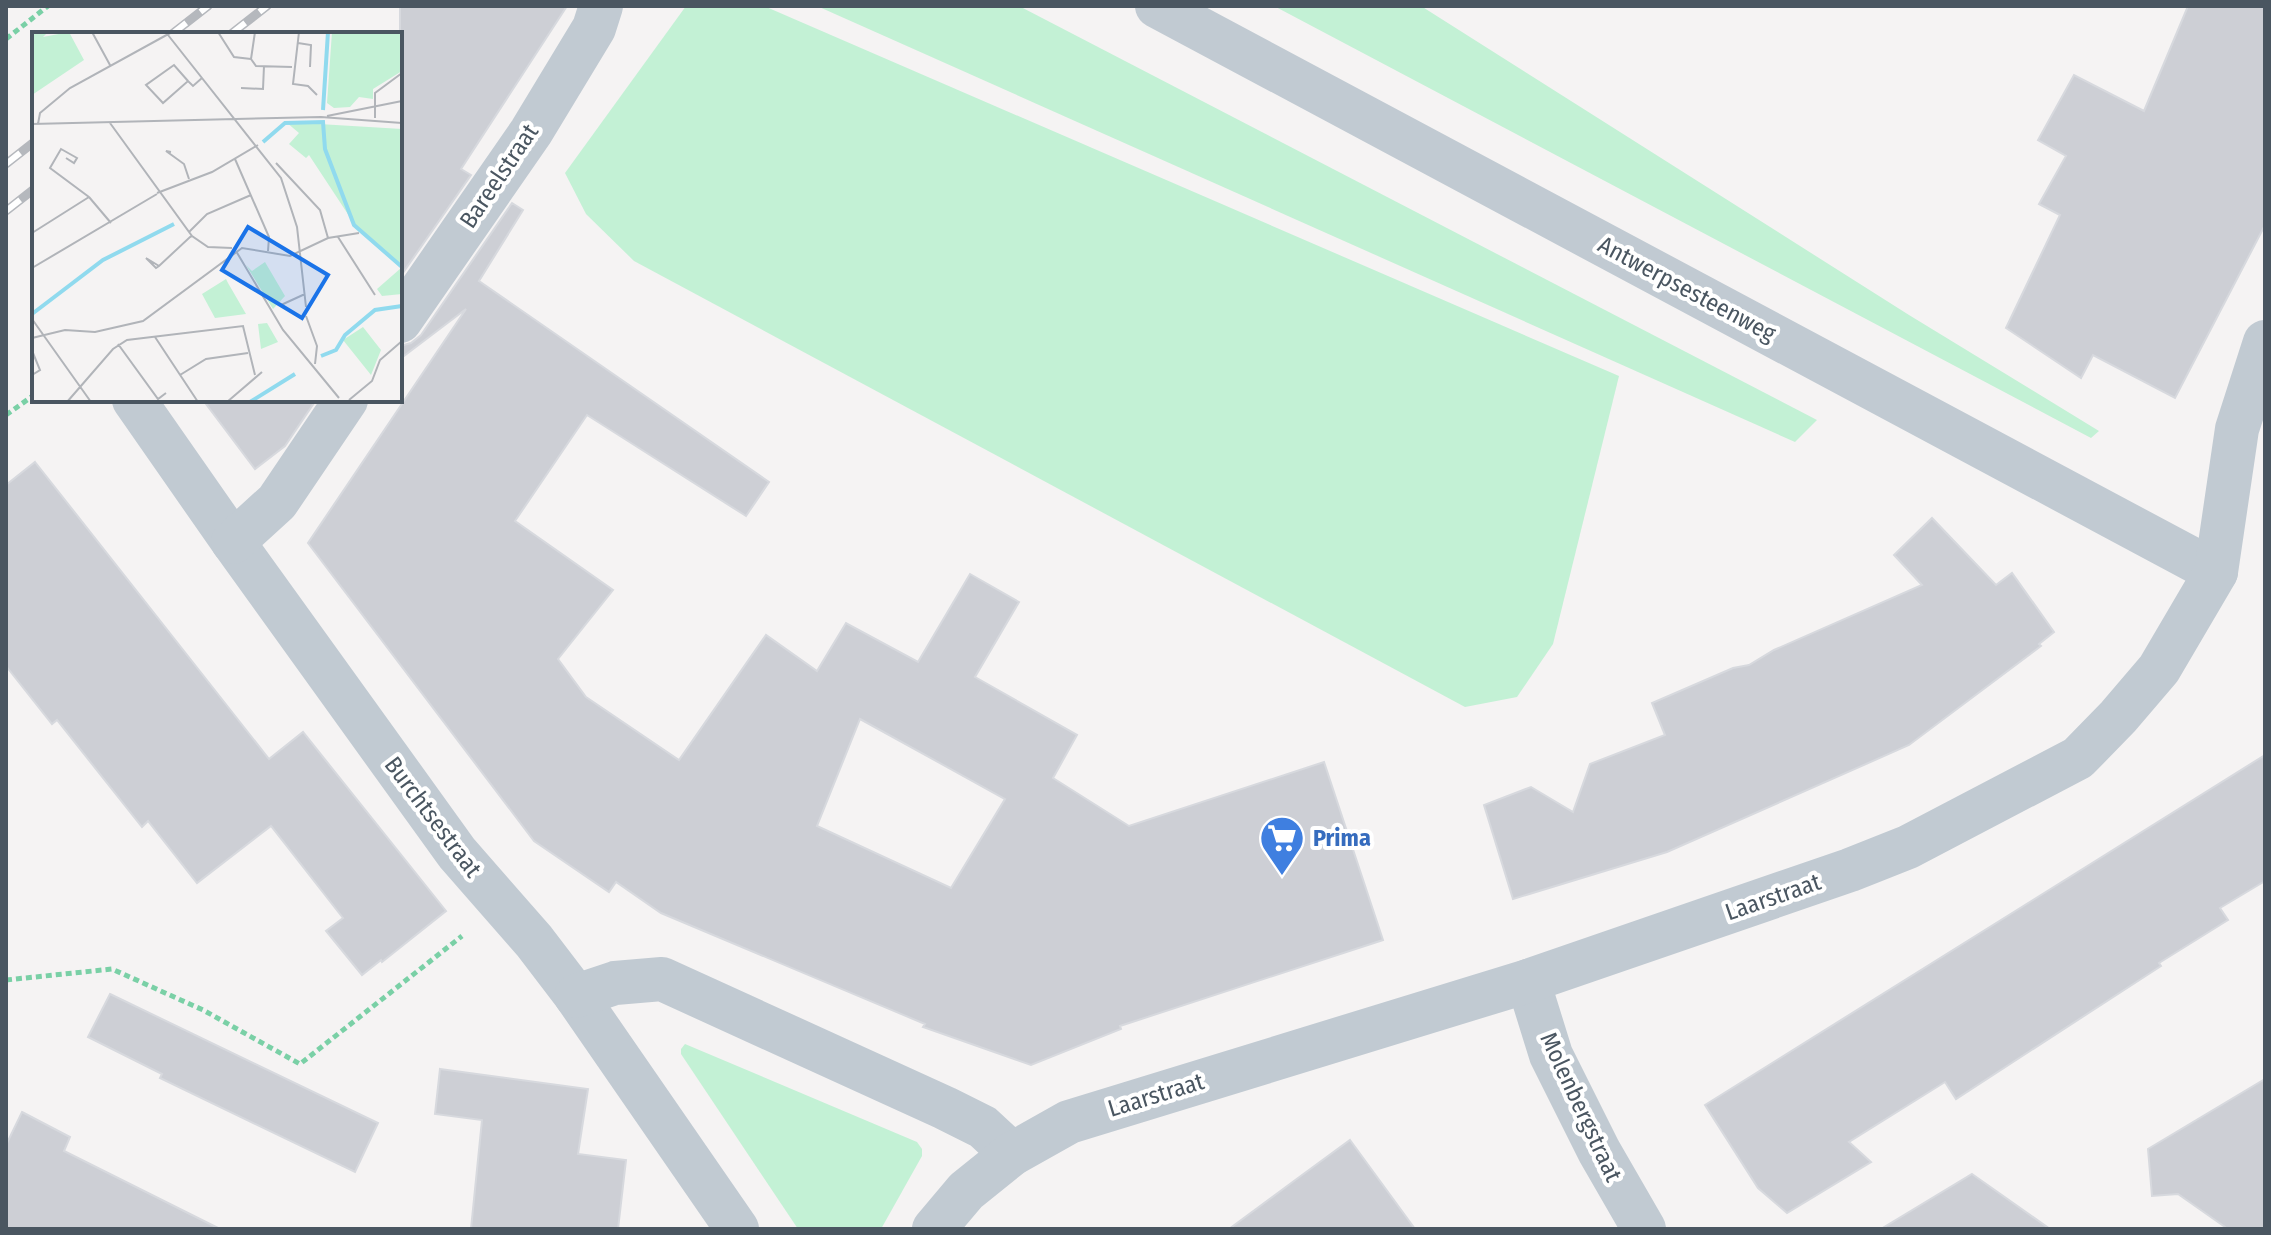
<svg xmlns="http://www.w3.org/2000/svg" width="2271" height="1235" font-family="'Fira Sans Condensed',sans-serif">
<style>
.green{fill:#c3f1d5}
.building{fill:#cdcfd5;stroke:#d7d9de;stroke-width:2;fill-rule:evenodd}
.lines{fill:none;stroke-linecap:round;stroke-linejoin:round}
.path{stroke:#7ad0a6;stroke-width:5;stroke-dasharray:6 4;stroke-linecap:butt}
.minor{stroke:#c1cad2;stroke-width:44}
.rail-casing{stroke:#b5b8bd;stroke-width:9}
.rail{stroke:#fff;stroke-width:6;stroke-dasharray:18;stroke-linecap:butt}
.labels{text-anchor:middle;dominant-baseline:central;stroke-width:8;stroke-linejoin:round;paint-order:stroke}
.street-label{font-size:24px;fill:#4a5661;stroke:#fff}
.shop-label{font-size:24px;font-weight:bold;fill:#366cbe;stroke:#fff;text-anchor:start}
.inset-river{fill:none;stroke:#90daee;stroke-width:4}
.inset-road{fill:none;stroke:#b1b4b9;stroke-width:2}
.view{fill:#1a73e8;fill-opacity:0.15;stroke:#1a73e8;stroke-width:4}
.inset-edge{fill:none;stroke:#4a5661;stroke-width:4}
</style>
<rect width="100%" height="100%" fill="#f5f3f3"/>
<g class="green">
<path d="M686 6H764L1619 376 1553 644 1517 697 1465 707 634 261 586 214 565 173Z"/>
<path d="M817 6H1019L1817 420 1795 442Z"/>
<path d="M1274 6H1421L1909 315 2099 431 2091 438Z"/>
<path d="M685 1044 917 1142 922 1149V1156L881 1229H798L681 1054V1049Z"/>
</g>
<g class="building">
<path d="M400 6H567L461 169 471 175 400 277Z"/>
<path d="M2188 6H2265V225L2175 398 2093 355 2081 378 2006 328 2060 215 2039 204 2066 156 2038 140 2074 75 2144 111Z"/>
<path d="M512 203 523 210 479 281 769 482 746 516 587 415 515 521 613 590 558 659 586 697 679 760 766 635 817 671 846 623 918 662 970 574 1019 602 975 677 1077 735 1053 778 1129 826 1324 762 1383 940 1120 1026 1121 1029 1031 1065 923 1027 925 1024 661 913 616 882 609 892 534 841 308 543 466 309 400 359V346L411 343 421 335ZM860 719 1005 799 951 888 817 826Z"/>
<path d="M203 400H316L285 446 255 469Z"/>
<path d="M35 462 269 759 303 732 446 911 382 962 381 960 362 975 326 931 343 918 271 826 197 883 148 821 142 827 57 720 52 724 6 666V485Z"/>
<path d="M1932 518 1996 585 2012 573 2054 632 2039 644 2041 646 1909 745 1667 852 1513 899 1484 805 1531 787 1573 812 1590 764 1665 735 1652 703 1733 668 1749 665 1774 650 1922 585 1894 555Z"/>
<path d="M2265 755V881L2220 908 2228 920 2159 963 2161 966 1956 1099 1945 1082 1849 1142 1871 1162 1787 1213 1758 1188 1705 1105Z"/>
<path d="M110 994 378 1123 355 1172 160 1078 162 1074 88 1037Z"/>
<path d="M440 1069 588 1089 578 1154 626 1160 618 1229H471L482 1120 435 1114Z"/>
<path d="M2265 1079V1229H2228L2178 1194 2152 1196 2148 1149Z"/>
<path d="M22 1112 70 1137 64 1151 220 1229H6V1145Z"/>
<path d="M1350 1140 1415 1229H1229L1298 1178Z"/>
<path d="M1972 1174 2050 1229H1881Z"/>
</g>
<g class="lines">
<g class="path">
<path d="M6 39 48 6"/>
<path d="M6 415 34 395"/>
<path d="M6 980 112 969 203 1010 300 1064 462 936"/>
</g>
<g class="minor">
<path d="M1157 6 2216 572"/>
<path d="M400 321 531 132 594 28 601 6"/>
<path d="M134 400 233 542 457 853 534 941 576 996 737 1229"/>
<path d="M233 542 277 502 346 400"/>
<path d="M1528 981 1551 1055 1599 1151 1644 1229"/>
<path d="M576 996 615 983 662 979 945 1108 983 1127 1012 1154"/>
<path d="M934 1229 966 1191 1012 1154 1069 1122 1528 981 1850 870 1908 847 2078 758 2118 717 2159 669 2216 572 2237 429 2265 342"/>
</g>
<g class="rail-casing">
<g id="rail">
<path d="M172 34 208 6"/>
<path d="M231 34 267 6"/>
<path d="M6 164 34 142"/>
<path d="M6 211 34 189"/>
</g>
</g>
<use href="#rail" class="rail"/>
</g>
<defs>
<g id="supermarket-pin" transform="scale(2.3)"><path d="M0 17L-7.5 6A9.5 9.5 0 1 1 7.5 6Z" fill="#3f7fe0" stroke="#fff"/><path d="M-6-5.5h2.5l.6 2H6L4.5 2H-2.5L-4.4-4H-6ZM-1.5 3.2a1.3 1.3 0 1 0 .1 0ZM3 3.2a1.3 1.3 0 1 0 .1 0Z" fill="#fff"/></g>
</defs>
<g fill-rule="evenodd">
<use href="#supermarket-pin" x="1282" y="838"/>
</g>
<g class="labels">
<g class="street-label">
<text transform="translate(499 176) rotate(-56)">Bareelstraat</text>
<text transform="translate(1687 289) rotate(28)">Antwerpsesteenweg</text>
<text transform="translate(433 817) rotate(53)">Burchtsestraat</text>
<text transform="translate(1773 897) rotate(-19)">Laarstraat</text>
<text transform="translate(1156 1095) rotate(-17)">Laarstraat</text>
<text transform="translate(1581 1107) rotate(65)">Molenbergstraat</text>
</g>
<g class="shop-label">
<text x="1313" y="838">Prima</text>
</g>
</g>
<g transform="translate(32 32)">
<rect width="370" height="370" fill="#f5f3f3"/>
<path d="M0 0H16L11 5 37 0 52 28 0 63ZM300 0H370V39L341 57V67L327 65 318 75 302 76 295 71ZM254 90 370 97V262L350 264 345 257 369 236 327 199 277 123 274 126 257 112 267 101ZM233 230 253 264 241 277 214 233 220 239ZM194 247 196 251 214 282 183 286 170 262ZM235 291 246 310 229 317 226 292ZM331 295 349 318 339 343 311 308Z" fill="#c3f1d5"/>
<path class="inset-river" d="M291 78 296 0M231 110 253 91 291 90 293 117 322 193 370 235M0 282 71 228 142 192M289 324 304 318 313 303 343 278 370 274M218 370 263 342"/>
<path class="inset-road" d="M60 0 78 33M186 0 202 25 219 27M223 0 219 27 224 34 260 35M267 0 261 52 276 54 285 63M136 3 249 146 265 195 274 275M266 11 279 13 278 35M156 49 142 33 114 53 131 71 156 49 161 54 170 46M209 56 231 57 232 34M295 84 370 69M343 86V61L370 41M78 91 160 204 176 215 200 216M0 92 289 85 370 91M6 92 8 81 38 56 140 0M139 120 134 119 152 132 157 147M34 126 42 131 45 126 29 117 18 136 57 165M203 127 237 205 236 219M244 131 288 178 296 206M125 161 180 140 226 113M57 165 79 191M157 200 175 182 219 163M0 201 57 165M306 205 343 263M204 219 251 298 307 366M127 234 114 226 124 236 127 234 158 205 160 204M0 236 125 162M249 273 273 262M274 284 285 314 283 332M0 287 59 370M123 305 166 370M0 306 33 298 63 300 111 289 210 216 258 224 296 206 327 201M86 312 126 367 134 361M0 343 8 338 1 321M148 343 174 327 216 321M317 368 340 349 348 328 370 309M35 370 81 317 95 308 211 294 223 343M195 370 230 340"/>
<path class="view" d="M216 195 296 243 270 286 190 238Z"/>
<rect width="370" height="370" class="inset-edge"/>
</g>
<rect width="2271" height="1235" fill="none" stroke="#4a5661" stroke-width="16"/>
</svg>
